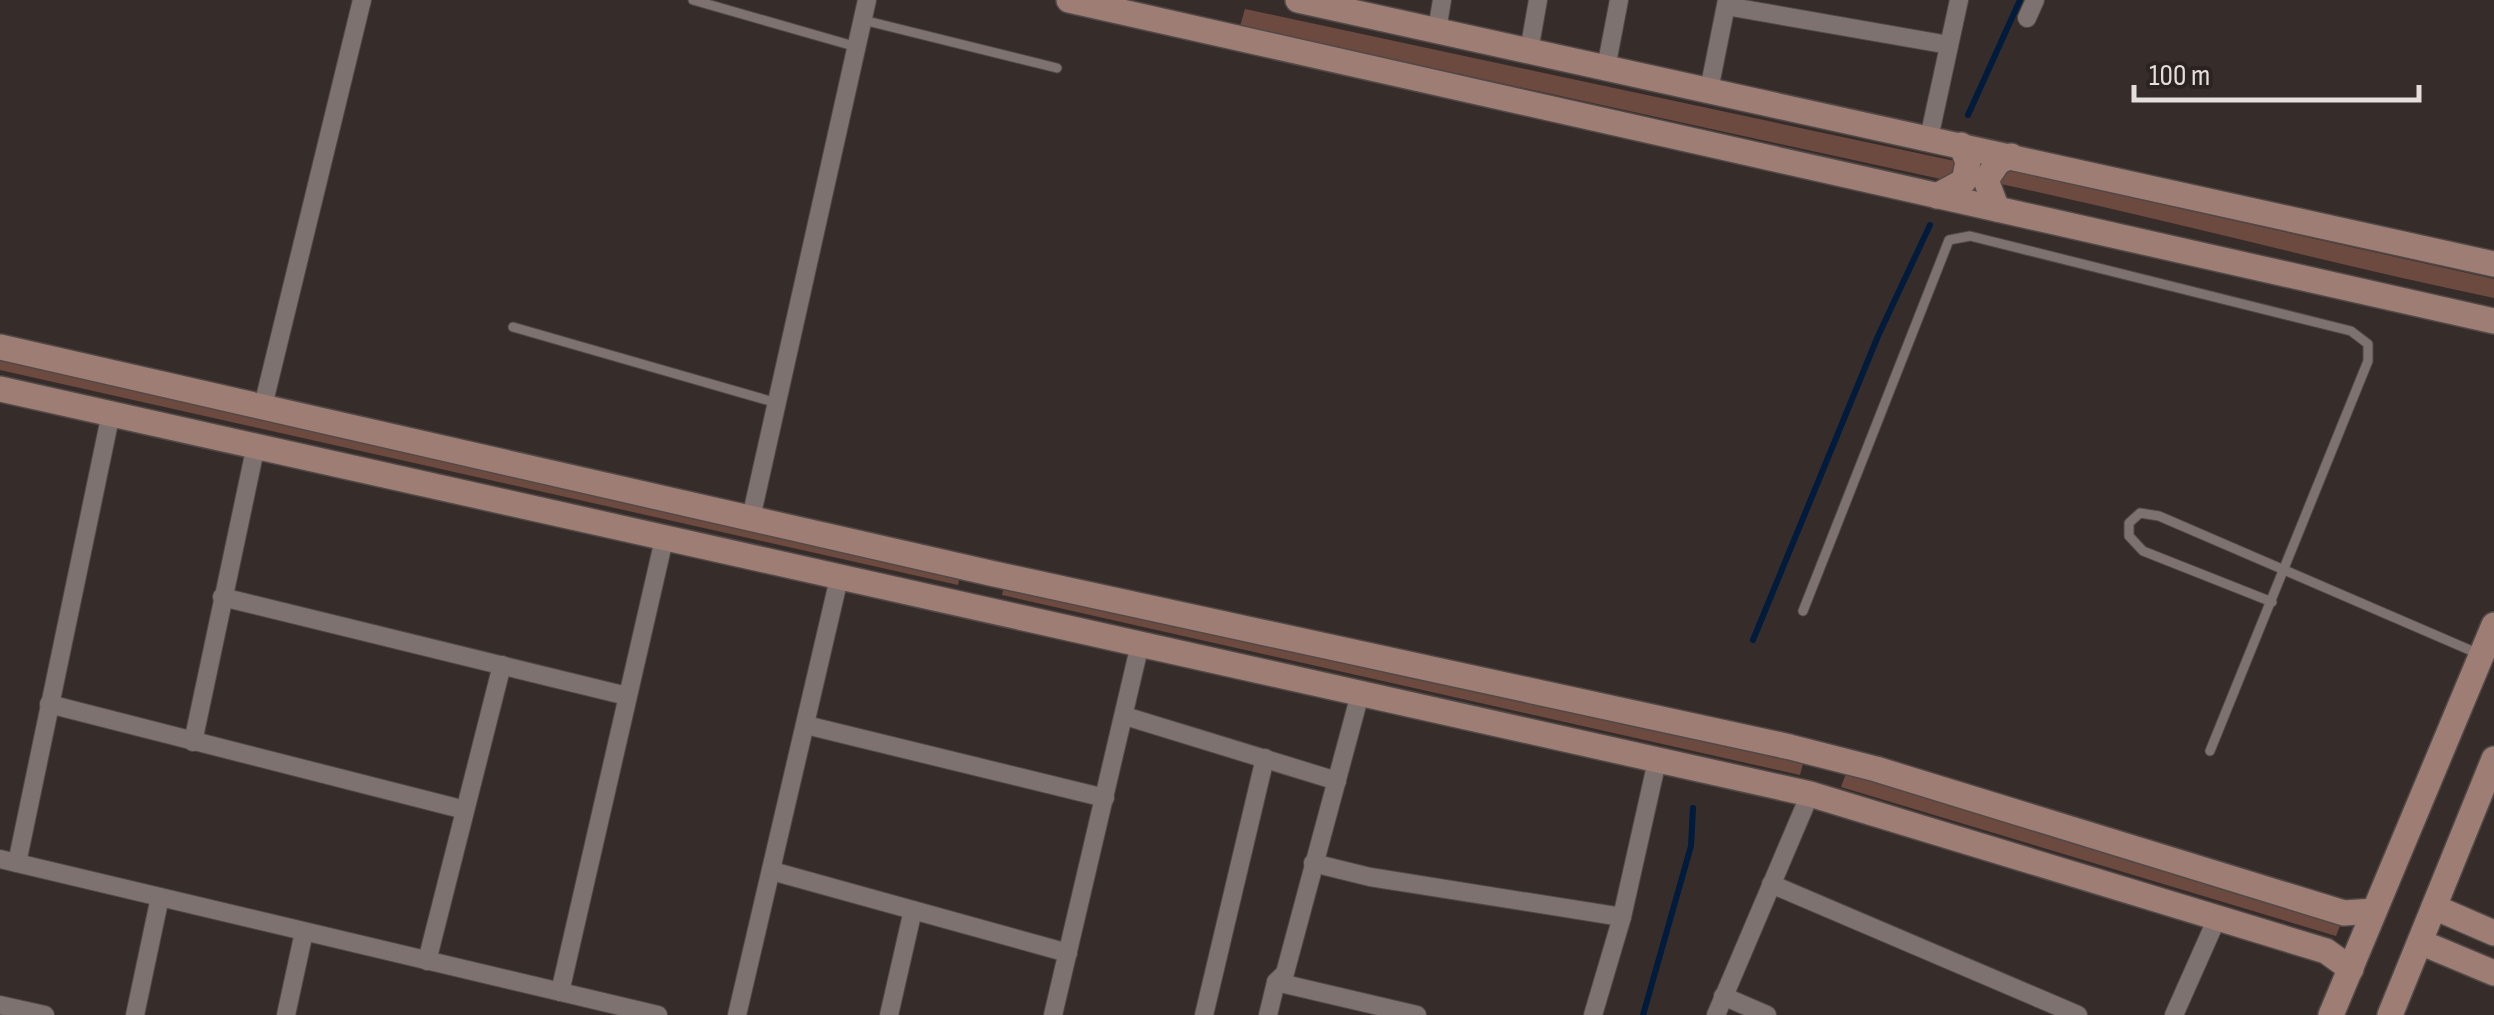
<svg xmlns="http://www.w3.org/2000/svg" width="2494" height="1015" font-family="'Sofia Sans Condensed',sans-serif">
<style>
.green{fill:#6d4a40}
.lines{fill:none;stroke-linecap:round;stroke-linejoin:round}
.stream{stroke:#001b3b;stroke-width:6}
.lane-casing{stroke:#514947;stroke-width:11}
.street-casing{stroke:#514947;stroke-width:20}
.secondary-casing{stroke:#514947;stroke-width:28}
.lane{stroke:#7d726f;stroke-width:9}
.street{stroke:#7d726f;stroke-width:18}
.secondary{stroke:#9d7d74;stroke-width:25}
</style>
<rect width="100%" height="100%" fill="#362d2b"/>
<g class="green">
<path d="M1245 9 1964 163 1959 183 1240 26Z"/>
<path d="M1994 167 2494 279V298C2325 263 2159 217 1991 182Z"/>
<path d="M0 352 961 572 958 585 0 370Z"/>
<path d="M1005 582 1804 760 1800 775 1002 595Z"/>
<path d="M1848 768 2342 921 2336 936 1841 787Z"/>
</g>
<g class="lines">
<g class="stream">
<path d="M1968 115 2020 0"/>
<path d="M1753 640 1878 336 1930 225"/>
<path d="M1643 1015 1691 846 1693 808"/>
</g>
<g class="lane-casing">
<g id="lane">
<path d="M693 0 857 47"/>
<path d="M863 20 1057 68"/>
<path d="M513 327 777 403"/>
<path d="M2272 602 2143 551 2129 536V523L2140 513 2159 516 2479 654"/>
<path d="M1803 611 1949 240 1970 236 2351 331 2368 344V361L2210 751"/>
</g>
</g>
<g class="street-casing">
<g id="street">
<path d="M1726 6 1949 45"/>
<path d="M2027 18 2035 0"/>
<path d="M1437 30 1442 0"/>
<path d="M1529 51 1538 0"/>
<path d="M1606 68 1619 0"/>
<path d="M1709 90 1727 0"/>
<path d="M1929 138 1959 0"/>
<path d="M263 406 362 0"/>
<path d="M751 518 867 0"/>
<path d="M222 597 627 696"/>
<path d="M49 704 465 810"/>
<path d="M1125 716 1337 781"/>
<path d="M806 725 1105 798"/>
<path d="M193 742 256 445"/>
<path d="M0 859 658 1015"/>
<path d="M17 863 111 413"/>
<path d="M1313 863 1370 877 1622 917"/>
<path d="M772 871 1068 953"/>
<path d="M1771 884 2078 1015"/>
<path d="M427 961 502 665"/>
<path d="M1276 982 1417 1015"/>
<path d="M560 992 665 535"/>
<path d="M1723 996 1767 1015"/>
<path d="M0 1005 45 1015"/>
<path d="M135 1015 160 897"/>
<path d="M286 1015 304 932"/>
<path d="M737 1015 840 574"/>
<path d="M889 1015 913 910"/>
<path d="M1053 1015 1140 644"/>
<path d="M1204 1015 1265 758"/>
<path d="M1268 1015 1276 982 1285 973 1360 694"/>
<path d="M1593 1015 1622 917 1657 761"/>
<path d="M1716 1015 1810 794"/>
<path d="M2174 1015 2218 916"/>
</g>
</g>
<g class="secondary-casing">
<g id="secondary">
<path d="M1069 0 2494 321"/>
<path d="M1298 0 2494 264"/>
<path d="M1937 196 1964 181 1968 162 1961 145"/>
<path d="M1997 209 1986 180 1998 162 2011 156"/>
<path d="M0 347 990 573 1790 747 1876 769 2344 913 2374 911"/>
<path d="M0 389 1810 794 2326 951 2351 969"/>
<path d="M2434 907 2494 933"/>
<path d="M2420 942 2494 973"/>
<path d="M2331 1015 2494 625"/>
<path d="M2390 1015 2494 759"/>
</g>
</g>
<use href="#lane" class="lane"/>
<use href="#street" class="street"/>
<use href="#secondary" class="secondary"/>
</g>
<path d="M2134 85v15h285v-15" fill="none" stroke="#e4dedc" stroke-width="5"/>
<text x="2149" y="85" font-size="30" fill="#e4dedc" stroke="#2c2321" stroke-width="8" paint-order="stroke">100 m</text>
</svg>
